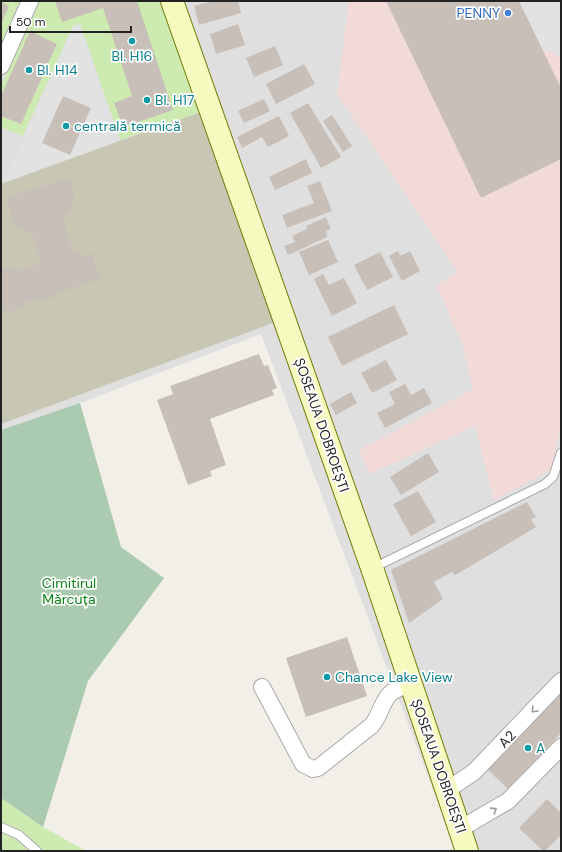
<svg xmlns="http://www.w3.org/2000/svg" width="562" height="852" font-family="'DM Sans',sans-serif">
<style>
.residential{fill:#e0dfdf}
.commercial{fill:#f2dad9}
.construction{fill:#c7c7b4}
.grass{fill:#cdebb0}
.cemetery{fill:#aacbaf}
.parking{fill:#e2e2e2}
.building{fill:#c7bfb8}
.lines{fill:none;stroke-linecap:round;stroke-linejoin:round}
.lane-casing{stroke:#a9a9a9;stroke-width:10}
.street-casing{stroke:#a9a9a9;stroke-width:18}
.secondary-casing{stroke:#707d05;stroke-width:24}
.lane{stroke:#fff;stroke-width:8}
.street{stroke:#fff;stroke-width:16}
.secondary{stroke:#f7fabf;stroke-width:22}
.oneway{stroke:#9c9c9c}
.shop-dot{fill:#3f7fe0;stroke:#fff;stroke-width:1.5}
.culture-dot{fill:#0f9aa8;stroke:#fff;stroke-width:1.5}
.labels{text-anchor:middle;dominant-baseline:central;stroke-width:3.5;stroke-linejoin:round;paint-order:stroke}
.shop-label{font-size:14px;fill:#366cbe;stroke:#fff;text-anchor:end}
.culture-label{font-size:14px;fill:#0d838f;stroke:#fff;text-anchor:start}
.street-label{font-size:14px;fill:#222;stroke:#fff}
.park-label{font-size:14px;fill:#0c8416;stroke:#fff}
</style>
<rect width="100%" height="100%" fill="#f2efe9"/>
<path class="residential" d="M1 1H561V851H456L261 334 80 403 1 430Z"/>
<path class="commercial" d="M349 1H561V426L551 470 494 500 475 426 370 474 359 450 473 389 462 343 436 285 458 272 337 94Z"/>
<path class="construction" d="M203 111 278 321 1 424V188L3 183Z"/>
<g class="grass">
<path d="M1 1H20L1 44Z"/>
<path d="M40 1H164L203 111 120 140 80 24 73 26 23 136 1 127V86Z"/>
<path d="M1 798 43 827 86 851H1Z"/>
</g>
<path class="cemetery" d="M80 403 121 547 164 578 88 681 43 827 1 798V430Z"/>
<g class="parking">
<path d="M519 1H561V57L542 49Z"/>
<path d="M80 24 120 140 3 183 73 26Z"/>
</g>
<g class="building">
<path d="M55 1H137L173 110 123 127 114 103 132 96 103 8 62 22Z"/>
<path d="M213 1H238L241 13 199 25 194 6Z"/>
<path d="M386 1H519L561 88V159L481 198Z"/>
<path d="M1 2 9 6 1 24Z"/>
<path d="M238 24 245 45 216 54 210 34Z"/>
<path d="M30 31 57 44 21 124 1 116V96Z"/>
<path d="M275 46 283 65 254 77 246 58Z"/>
<path d="M304 64 315 84 276 104 266 84Z"/>
<path d="M63 96 91 108 70 155 42 143Z"/>
<path d="M264 99 270 111 244 123 238 111Z"/>
<path d="M308 103 341 157 321 168 290 113Z"/>
<path d="M332 115 352 146 343 152 323 121Z"/>
<path d="M279 116 289 136 268 147 262 137 242 148 237 137Z"/>
<path d="M306 159 312 173 275 190 269 177Z"/>
<path d="M69 178 75 199 71 200 74 210 67 213 69 217 63 219 73 252 79 250 81 256 92 253 100 279 56 293 57 296 41 301 40 298 23 304 24 307 3 314 1 307V270L13 266 14 271 41 263 31 231 24 234 21 226 15 228 6 197Z"/>
<path d="M320 181 332 211 287 228 282 215 314 203 307 186Z"/>
<path d="M326 217 331 229 326 231 327 237 288 255 284 246 295 242 292 236 307 229 306 226Z"/>
<path d="M328 240 338 262 309 275 299 252Z"/>
<path d="M398 251 401 256 410 251 420 271 402 281 389 256Z"/>
<path d="M380 252 393 277 367 290 354 265Z"/>
<path d="M323 274 329 285 344 278 357 303 332 316 314 279Z"/>
<path d="M394 305 408 334 342 366 328 337Z"/>
<path d="M259 354 264 366 268 365 277 388 272 390 274 395 210 419 226 465 210 471 212 476 188 485 157 400 173 394 170 386Z"/>
<path d="M386 360 397 380 372 393 361 373Z"/>
<path d="M405 384 411 395 424 388 432 403 385 428 377 413 395 404 389 392Z"/>
<path d="M351 392 357 403 336 415 330 404Z"/>
<path d="M428 453 439 472 401 495 390 477Z"/>
<path d="M418 491 436 522 411 536 393 504Z"/>
<path d="M527 502 536 517 531 519 536 527 459 573 454 575 452 572 434 582 443 599 409 623 391 570Z"/>
<path d="M347 637 367 696 306 717 286 658Z"/>
<path d="M561 693V733L508 789 488 770Z"/>
<path d="M547 799 561 813V835L545 851H543L519 828Z"/>
</g>
<g class="lines">
<g class="lane-casing">
<g id="lane">
<path d="M373 568 545 484 553 477 561 453"/>
<path d="M1 827 19 835 37 851"/>
</g>
</g>
<g class="street-casing">
<g id="street">
<path d="M1 66 30 1"/>
<path d="M262 687 303 764 313 769 318 768 371 726C380 717 382 700 391 693 396 689 404 686 411 683"/>
<path d="M447 790 474 772 561 681"/>
<path d="M460 829 508 801 561 747"/>
</g>
</g>
<g class="secondary-casing">
<path id="secondary" d="M172 1 372 568 467 851"/>
</g>
<use href="#lane" class="lane"/>
<use href="#street" class="street"/>
<use href="#secondary" class="secondary"/>
</g>
<defs><path id="oneway-chevron" d="M-2-3.5L2.5 0L-2 3.5" fill="none" stroke-width="1.6" stroke-linecap="round" stroke-linejoin="round"/></defs>
<g class="oneway">
<use href="#oneway-chevron" transform="translate(534 710) rotate(133)"/>
<use href="#oneway-chevron" transform="translate(494 810) rotate(-33)"/>
</g>
<circle class="shop-dot" cx="508" cy="13" r="4"/>
<g class="culture-dot">
<circle cx="132" cy="41" r="4"/>
<circle cx="29" cy="70" r="4"/>
<circle cx="147" cy="100" r="4"/>
<circle cx="66" cy="126" r="4"/>
<circle cx="327" cy="677" r="4"/>
<circle cx="528" cy="748" r="4"/>
</g>
<g class="labels">
<g class="shop-label">
<text x="500" y="13">PENNY</text>
</g>
<g class="culture-label">
<text x="132" y="56" text-anchor="middle">Bl. H16</text>
<text x="37" y="70">Bl. H14</text>
<text x="155" y="100">Bl. H17</text>
<text x="74" y="126">centrală termică</text>
<text x="335" y="677">Chance Lake View</text>
<text x="536" y="748">A</text>
</g>
<g class="street-label">
<text transform="translate(322 425) rotate(71)">ȘOSEAUA DOBROEȘTI</text>
<text transform="translate(507 739) rotate(-46)">A2</text>
<text transform="translate(439 766) rotate(71)">ȘOSEAUA DOBROEȘTI</text>
</g>
<g class="park-label">
<text x="69" y="583">Cimitirul<tspan x="69" dy="16">Mărcuța</tspan></text>
</g>
</g>
<rect width="562" height="852" fill="none" stroke="#222222" stroke-width="4"/>
<path d="M10 26v6h121v-6" fill="none" stroke="#222222" stroke-width="2"/>
<text x="16" y="26" font-size="12" fill="#222222" stroke="#ffffff" stroke-width="3" paint-order="stroke">50 m</text>
</svg>
